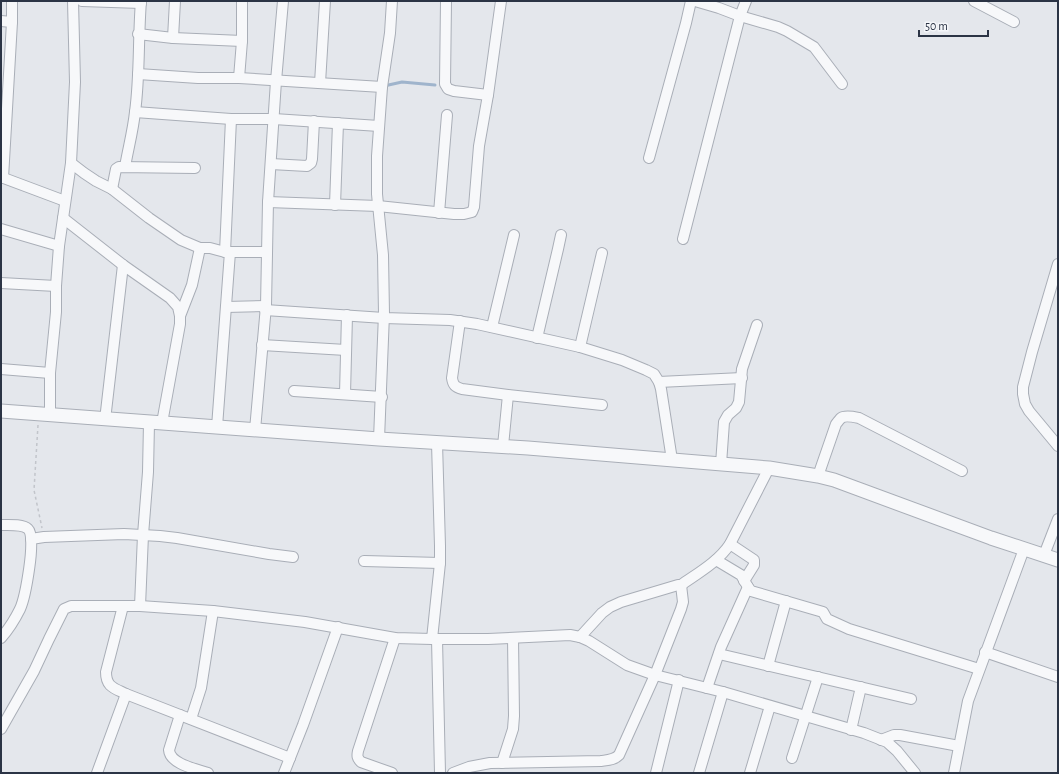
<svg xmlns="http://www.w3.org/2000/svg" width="1059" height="774" font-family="'Alegreya Sans',sans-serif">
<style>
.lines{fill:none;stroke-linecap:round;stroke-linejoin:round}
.stream{stroke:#9fb4cc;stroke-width:3}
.minor-casing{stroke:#a9aeb7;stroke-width:12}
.tertiary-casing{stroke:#a9aeb7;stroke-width:15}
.path{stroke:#c2c5cb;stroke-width:1.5;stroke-dasharray:3 3;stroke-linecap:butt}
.minor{stroke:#f7f8fa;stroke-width:10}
.tertiary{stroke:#f7f8fa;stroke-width:13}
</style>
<rect width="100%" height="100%" fill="#e4e7ec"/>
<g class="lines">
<path class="stream" d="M384 86 402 82 435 85"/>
<g class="minor-casing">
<g id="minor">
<path d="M82 1 141 3"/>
<path d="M446 1 445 84 448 89 454 91 488 95"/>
<path d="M695 1 719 8 740 16 778 27 787 31 814 47 842 84"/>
<path d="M974 1 1014 22"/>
<path d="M1 21 12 22"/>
<path d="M138 34 173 38 242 41"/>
<path d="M173 38 175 1"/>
<path d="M138 74 198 78H239L382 87"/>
<path d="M239 78 242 41V1"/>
<path d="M320 83 325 1"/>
<path d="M135 112 231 119H274L379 126"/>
<path d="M649 158 686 23 691 1"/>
<path d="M71 163 84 173 96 181 112 189 149 218 181 240 200 248H210L225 252H267"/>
<path d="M271 164 307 166 311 163 312 159 314 121"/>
<path d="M125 167C128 149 133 131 135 112 140 76 138 38 141 1"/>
<path d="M1 177 65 201"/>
<path d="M3 178 12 22V1"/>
<path d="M112 189 116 169 119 167 195 168"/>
<path d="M268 202 378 206 454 214H464L472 212 474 207 479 146 488 95 501 1"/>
<path d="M335 205 338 123"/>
<path d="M439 213 447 115"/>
<path d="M63 218 123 265 170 298 178 307 180 316V324L162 423"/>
<path d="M1 229 59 246"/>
<path d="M683 239 740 16 746 1"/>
<path d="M225 252 231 119"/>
<path d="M1058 264 1032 352 1023 387V394L1025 404 1029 411 1058 446"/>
<path d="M1 283 56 286"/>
<path d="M226 307 266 306"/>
<path d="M265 310 384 318 450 320 477 324 580 347 622 360 646 370 654 374 659 382 661 389 672 460"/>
<path d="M180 316 192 285 200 248"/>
<path d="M460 321 452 378C453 385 455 387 462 389L508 395 602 405"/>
<path d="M492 327 514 235"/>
<path d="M537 338 558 249 561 235"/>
<path d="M262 345 346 350"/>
<path d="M580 347 602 253"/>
<path d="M1 369 50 373"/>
<path d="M659 382 742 378"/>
<path d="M294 391 382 397"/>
<path d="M345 394 347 315"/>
<path d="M50 415V373L56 312V286L59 246 71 163 75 82 73 1"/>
<path d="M105 420 123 265"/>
<path d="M217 427 230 252"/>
<path d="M255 430 266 306 268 202 276 81 283 1"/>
<path d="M379 439 384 314 383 255 377 194V156L382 87 390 33 392 1"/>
<path d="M503 446 508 395"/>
<path d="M721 464 724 422 728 415 736 408 739 402 742 369 757 325"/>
<path d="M818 476 836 424C836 424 840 419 841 418 845 415 854 417 859 418L962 471"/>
<path d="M1 525C8 525 23 524 28 529 37 537 25 598 20 609 15 619 8 630 1 638"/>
<path d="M31 539 44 537 124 534 160 536 177 538 269 554 293 557"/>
<path d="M730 544 754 560V565L744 581"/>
<path d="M1044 555 1058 519"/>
<path d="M716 560 741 575 748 587 751 591 823 612 827 619 849 629 979 669"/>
<path d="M364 561 440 563"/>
<path d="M123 606 106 672C106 687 114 688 126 694"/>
<path d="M140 606 143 535 148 472 149 423"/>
<path d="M580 637 602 613 610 607 621 602 678 585H681C698 573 718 562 730 544L769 468"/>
<path d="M432 639H488L570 635 580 637 589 641 627 665 655 675 723 692 864 733 887 742 897 751 915 773"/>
<path d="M437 639 440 773"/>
<path d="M985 652 1058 677"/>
<path d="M719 654 911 699"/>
<path d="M768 666 786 601"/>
<path d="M707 688 721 647 748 587"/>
<path d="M180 715 169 750C170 764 196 769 208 773"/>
<path d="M191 719 201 688 213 611"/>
<path d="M1 729 34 671 49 639 64 609 71 606H140L213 611 305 622 395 638 432 639 440 563V546L437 443"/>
<path d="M851 730 861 687"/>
<path d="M881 740 894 735H900L959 746"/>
<path d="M792 758 818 677"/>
<path d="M502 763 513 729 514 716 513 638"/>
<path d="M97 773 126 694 290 758"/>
<path d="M284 773 303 725 338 627"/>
<path d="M392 773 361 762C357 758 357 756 358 751L395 638"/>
<path d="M453 773 469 767 490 763 601 761C608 760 614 760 619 755L655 675 681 609 683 602 681 585"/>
<path d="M656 773 679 680"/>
<path d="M699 773 723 692"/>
<path d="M750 773 770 706"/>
<path d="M954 773 968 701 1024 549"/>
</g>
</g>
<g class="tertiary-casing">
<path id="tertiary" d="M1 411 379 439 528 448 769 468 818 476 834 480 991 538 1058 560"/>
</g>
<path class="path" d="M38 425 34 490 42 528"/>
<use href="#minor" class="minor"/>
<use href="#tertiary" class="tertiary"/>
</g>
<rect width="1059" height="774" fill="none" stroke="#2b3445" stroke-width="4"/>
<path d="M919 30v6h69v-6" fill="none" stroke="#2b3445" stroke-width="2"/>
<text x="925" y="30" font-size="12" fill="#2b3445" stroke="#f4f6f9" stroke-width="3" paint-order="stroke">50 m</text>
</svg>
